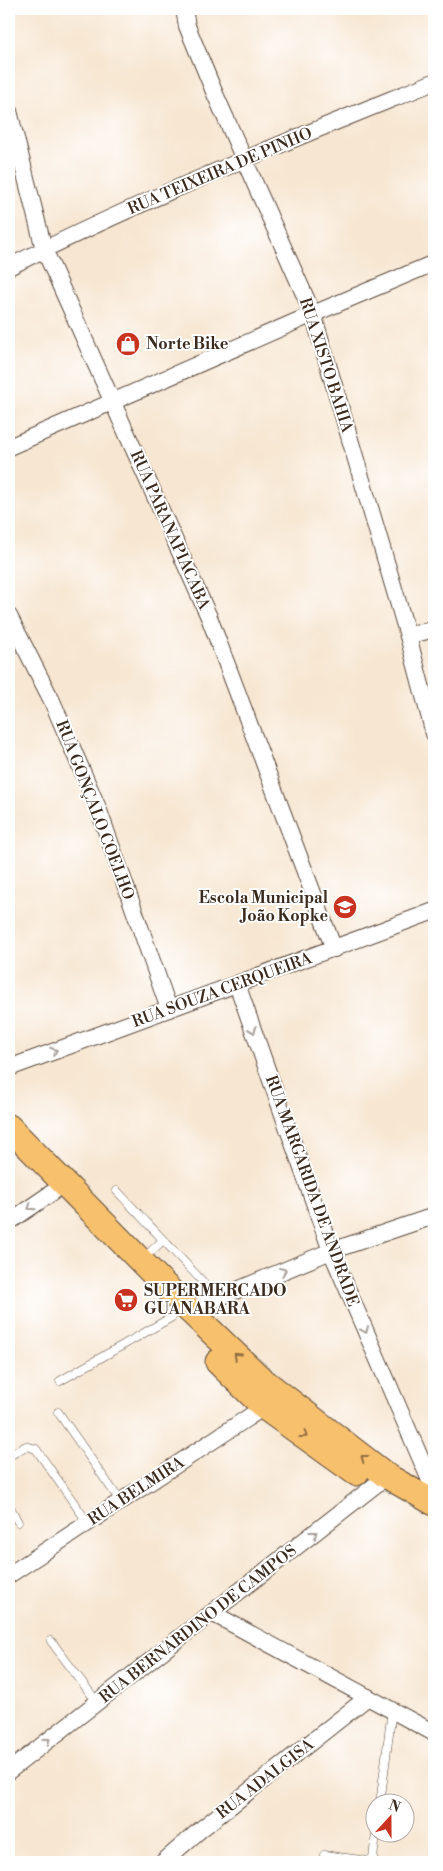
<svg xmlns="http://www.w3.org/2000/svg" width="443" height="1871" font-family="'Libre Bodoni',serif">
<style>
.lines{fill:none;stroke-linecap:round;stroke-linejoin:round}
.service-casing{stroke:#574639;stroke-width:9}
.minor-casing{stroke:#574639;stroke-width:18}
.primary-casing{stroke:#574639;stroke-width:27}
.service{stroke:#fff;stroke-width:8}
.minor{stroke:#fff;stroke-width:16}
.primary{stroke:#f7c06c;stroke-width:25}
.oneway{stroke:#a79f9a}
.oneway2{stroke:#906e41}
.labels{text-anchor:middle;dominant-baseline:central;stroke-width:4;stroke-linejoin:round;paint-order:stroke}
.street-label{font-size:16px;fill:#3b2a1e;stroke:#fff}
.poi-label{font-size:16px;font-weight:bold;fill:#3b2a1e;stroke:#fff;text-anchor:start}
</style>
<rect width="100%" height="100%" fill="#fff"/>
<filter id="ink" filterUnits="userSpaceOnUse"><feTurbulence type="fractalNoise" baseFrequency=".02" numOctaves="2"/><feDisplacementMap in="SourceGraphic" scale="10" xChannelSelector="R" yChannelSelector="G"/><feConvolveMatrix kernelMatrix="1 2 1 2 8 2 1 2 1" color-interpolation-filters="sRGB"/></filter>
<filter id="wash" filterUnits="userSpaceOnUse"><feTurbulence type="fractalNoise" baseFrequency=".0096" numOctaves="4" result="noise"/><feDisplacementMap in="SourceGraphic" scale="20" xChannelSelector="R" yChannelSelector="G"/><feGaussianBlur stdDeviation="1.12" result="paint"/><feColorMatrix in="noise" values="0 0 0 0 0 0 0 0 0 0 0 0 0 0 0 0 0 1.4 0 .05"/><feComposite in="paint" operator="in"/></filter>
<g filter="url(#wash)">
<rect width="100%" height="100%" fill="#f7e6d1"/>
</g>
<g filter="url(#ink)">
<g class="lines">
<g class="service-casing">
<g id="service">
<path d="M117 1191 203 1282"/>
<path d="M144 1258 162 1241"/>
<path d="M60 1381 172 1317"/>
<path d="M58 1412 121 1502"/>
<path d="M9 1456 26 1446 36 1449 88 1523"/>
<path d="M9 1505 18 1522"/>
<path d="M51 1641 97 1702"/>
<path d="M380 1804 392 1710"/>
<path d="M324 1855 368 1861 373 1858 376 1834"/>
</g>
</g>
<g class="minor-casing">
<g id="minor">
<path d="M184 9 187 26 215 94 313 314 408 636 434 734"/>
<path d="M9 111 44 249 209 617 334 949"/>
<path d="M9 267C146 197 291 140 434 82"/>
<path d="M9 447 313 314 434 263"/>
<path d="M9 616 52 701 98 808 169 1009"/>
<path d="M408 636 434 629"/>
<path d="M237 984 331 1251 429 1478"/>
<path d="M9 1068 434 911"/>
<path d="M9 1222 53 1192"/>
<path d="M189 1310 331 1251 434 1216"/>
<path d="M9 1575 264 1407"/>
<path d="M212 1613 434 1733"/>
<path d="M9 1771 387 1476"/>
<path d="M163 1862 200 1830 368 1697"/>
</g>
</g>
<g class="primary-casing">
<g id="primary">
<path d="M9 1127 189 1310 261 1379 387 1476 434 1503"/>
<path d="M218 1362 264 1407 356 1473"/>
</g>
</g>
<use href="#service" class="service"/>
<use href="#minor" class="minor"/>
<use href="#primary" class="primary"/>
</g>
<defs><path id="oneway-chevron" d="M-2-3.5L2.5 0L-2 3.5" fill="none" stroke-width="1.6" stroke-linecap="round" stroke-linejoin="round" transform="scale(1.25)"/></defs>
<g class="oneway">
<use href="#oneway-chevron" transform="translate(253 1030) rotate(70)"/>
<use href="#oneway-chevron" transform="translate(54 1051) rotate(-20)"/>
<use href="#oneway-chevron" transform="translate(31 1207) rotate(146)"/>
<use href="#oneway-chevron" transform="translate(283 1271) rotate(-22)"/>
<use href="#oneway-chevron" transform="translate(365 1330) rotate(67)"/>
<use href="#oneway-chevron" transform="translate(314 1534) rotate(-38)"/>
<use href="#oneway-chevron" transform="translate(47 1741) rotate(-38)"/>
</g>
<g class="oneway2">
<use href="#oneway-chevron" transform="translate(237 1356) rotate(-136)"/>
<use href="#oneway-chevron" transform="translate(304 1435) rotate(36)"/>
<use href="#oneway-chevron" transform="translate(364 1458) rotate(-143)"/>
</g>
</g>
<defs>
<g id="shop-disc" transform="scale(1.25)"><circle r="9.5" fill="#c8321e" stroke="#fff"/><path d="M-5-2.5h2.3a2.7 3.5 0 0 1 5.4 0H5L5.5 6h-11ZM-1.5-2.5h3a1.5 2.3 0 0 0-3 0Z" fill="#fff"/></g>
<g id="school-disc" transform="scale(1.25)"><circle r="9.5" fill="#c8321e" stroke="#fff"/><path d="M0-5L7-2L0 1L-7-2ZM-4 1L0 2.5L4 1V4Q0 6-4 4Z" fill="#fff"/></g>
<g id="supermarket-disc" transform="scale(1.25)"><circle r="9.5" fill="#c8321e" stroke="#fff"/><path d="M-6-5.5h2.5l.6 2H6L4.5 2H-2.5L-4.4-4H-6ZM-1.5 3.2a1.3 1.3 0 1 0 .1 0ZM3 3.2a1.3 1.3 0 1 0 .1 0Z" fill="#fff"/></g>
</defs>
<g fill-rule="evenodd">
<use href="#shop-disc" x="128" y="344"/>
<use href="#school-disc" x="345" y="907"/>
<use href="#supermarket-disc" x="126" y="1300"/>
</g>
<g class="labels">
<g class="street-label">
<text transform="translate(220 171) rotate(-23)">RUA TEIXEIRA DE PINHO</text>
<text transform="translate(326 365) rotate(72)">RUA XISTO BAHIA</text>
<text transform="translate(170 530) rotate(66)">RUA PARANAPIACABA</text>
<text transform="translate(95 810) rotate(69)">RUA GONÇALO COELHO</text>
<text transform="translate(222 990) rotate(-20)">RUA SOUZA CERQUEIRA</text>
<text transform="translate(312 1191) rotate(70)">RUA MARGARIDA DE ANDRADE</text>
<text transform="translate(136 1491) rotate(-33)">RUA BELMIRA</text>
<text transform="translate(198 1624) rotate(-38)">RUA BERNARDINO DE CAMPOS</text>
<text transform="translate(265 1779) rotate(-38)">RUA ADALGISA</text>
</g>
<g class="poi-label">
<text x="146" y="344">Norte Bike</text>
<text x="328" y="898" text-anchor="end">Escola Municipal<tspan x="328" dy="18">João Kopke</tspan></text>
<text x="144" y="1291">SUPERMERCADO<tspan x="144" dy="18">GUANABARA</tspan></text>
</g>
</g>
<rect width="443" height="1871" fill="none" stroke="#fff" stroke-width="30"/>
<g transform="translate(390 1818) rotate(21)"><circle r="24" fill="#ffffff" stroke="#b1aaa5"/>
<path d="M0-4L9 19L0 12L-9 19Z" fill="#c8321e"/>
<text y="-8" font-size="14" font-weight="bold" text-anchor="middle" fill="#3b2a1e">N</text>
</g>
</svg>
